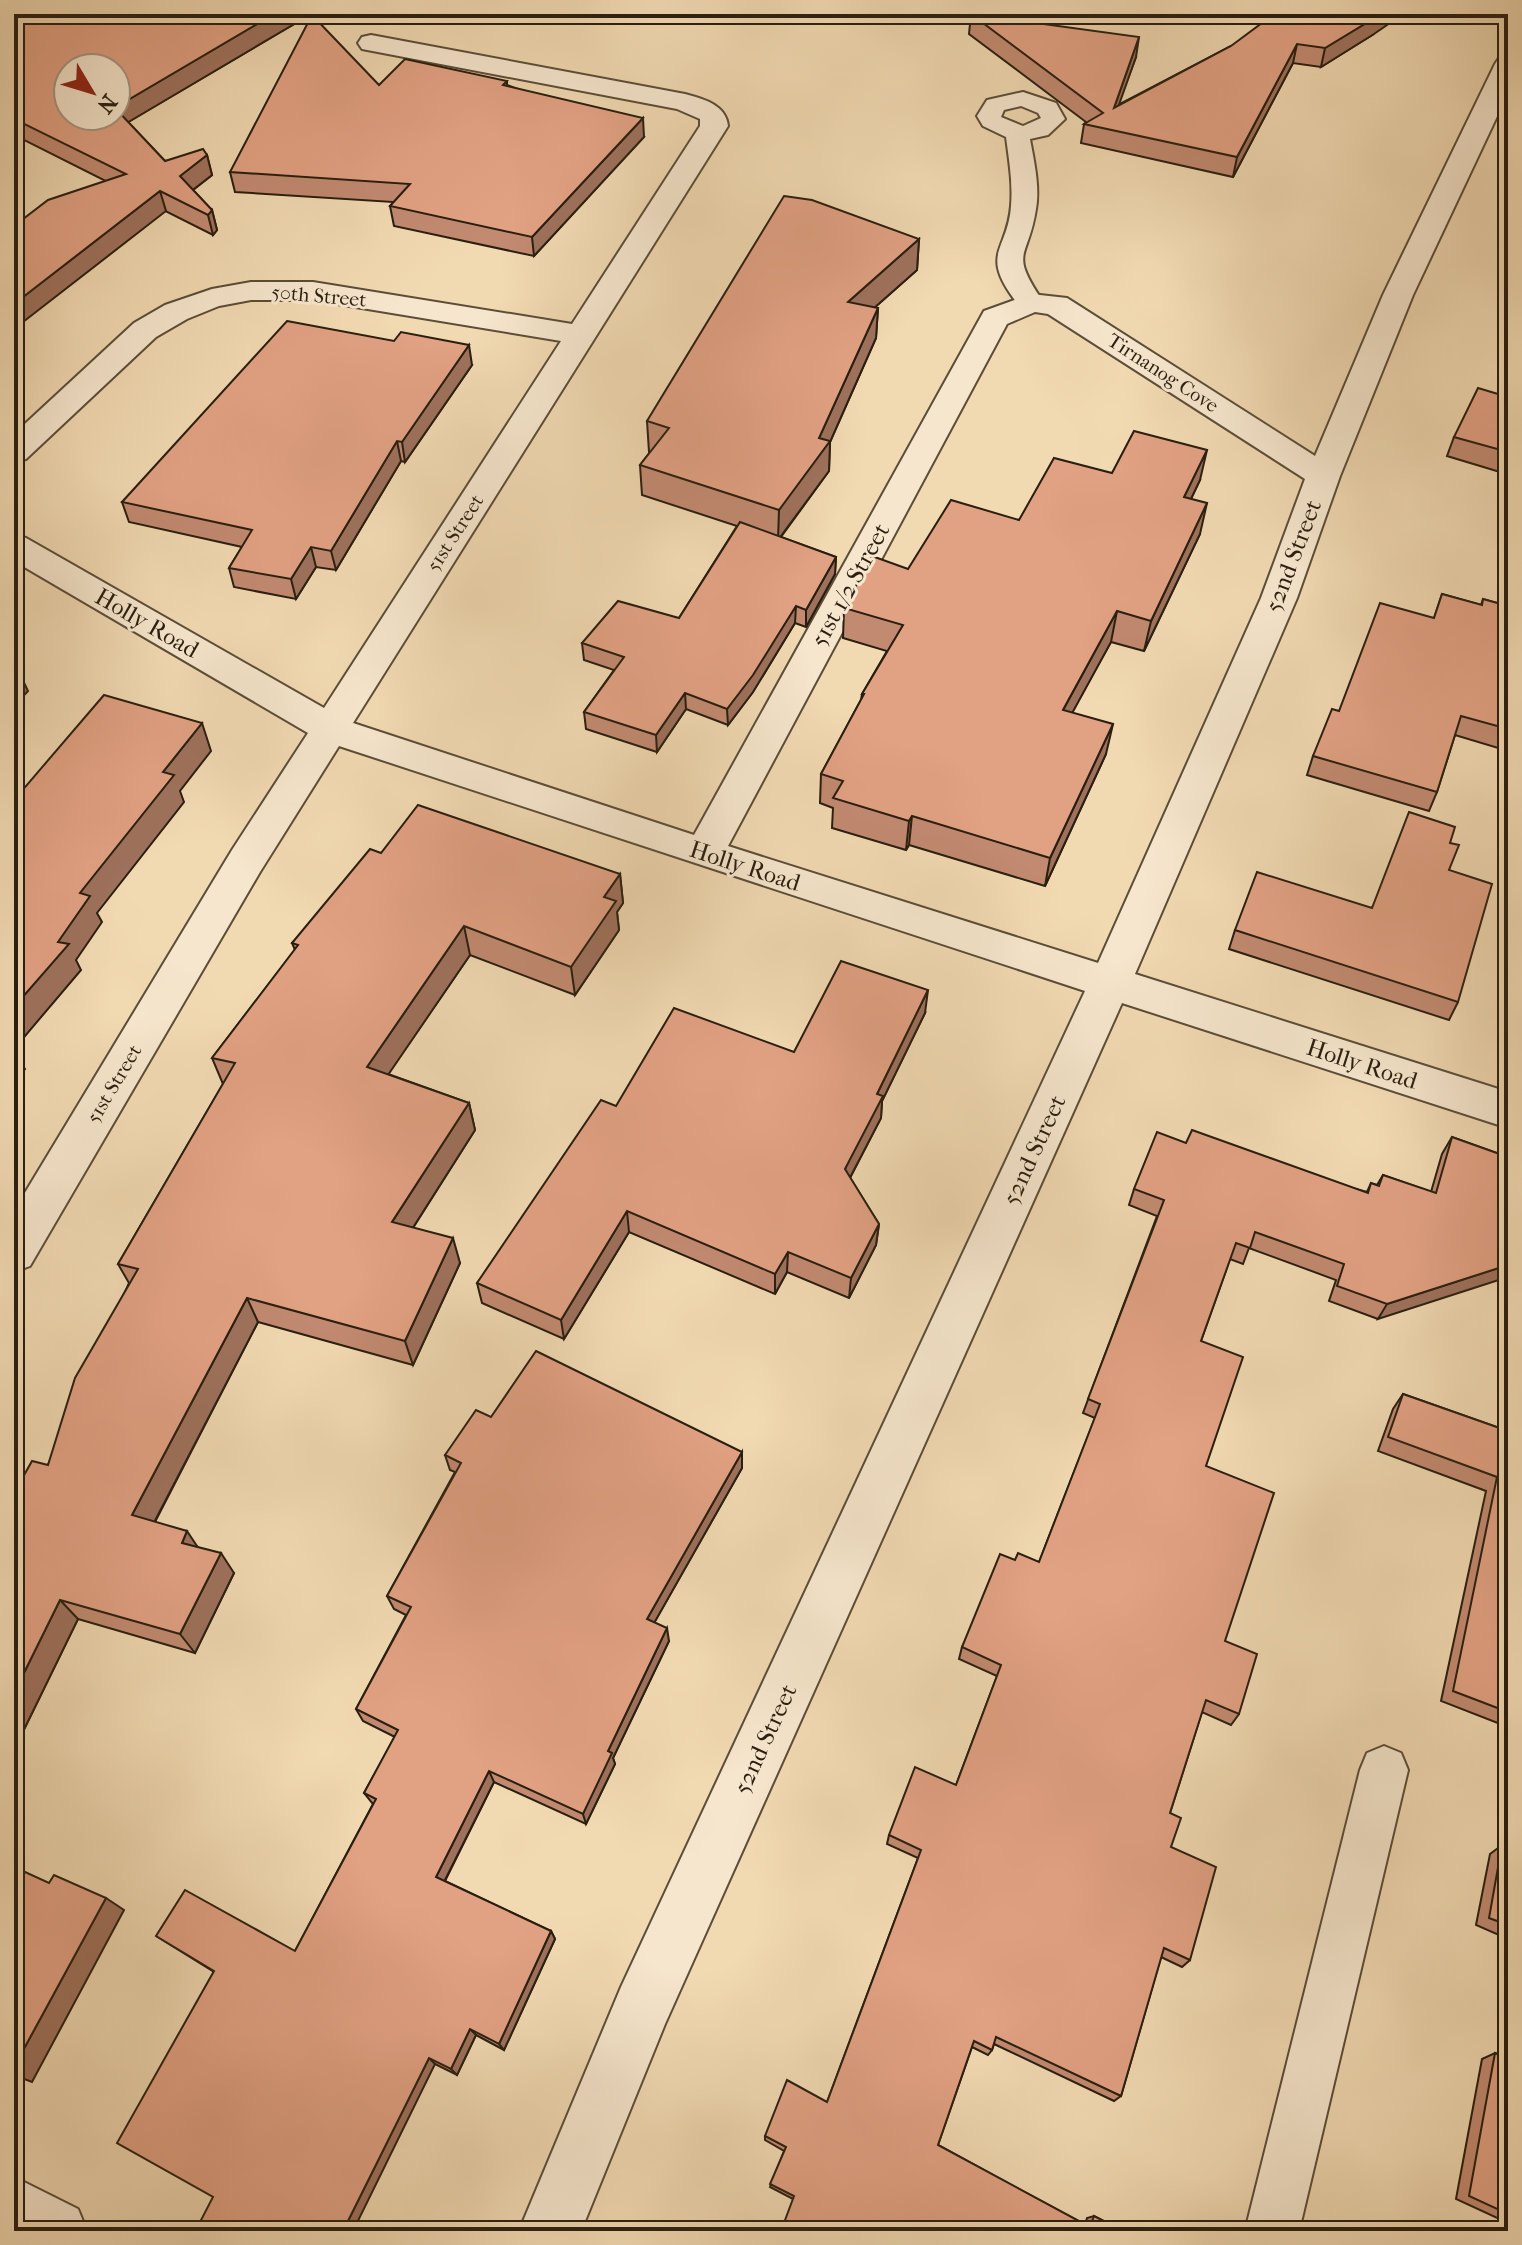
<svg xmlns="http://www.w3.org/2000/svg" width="1522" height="2245" font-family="'IM FELL French Canon',serif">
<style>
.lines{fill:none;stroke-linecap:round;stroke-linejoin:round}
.lane-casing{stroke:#5b4d38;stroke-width:4}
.street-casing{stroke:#5b4d38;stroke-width:4}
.lane{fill:#f6e6cd;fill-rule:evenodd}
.street{fill:#f6e6cd;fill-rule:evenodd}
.wall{fill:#c28a71;stroke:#291e10;stroke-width:2}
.shaded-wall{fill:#9e715c;stroke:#291e10;stroke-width:2}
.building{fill:#e1a183;stroke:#291e10;stroke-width:2}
.labels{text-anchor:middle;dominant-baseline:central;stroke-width:6;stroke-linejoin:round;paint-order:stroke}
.far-street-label{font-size:20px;fill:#291e10;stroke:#f6e6cd}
.street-label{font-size:24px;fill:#291e10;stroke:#f6e6cd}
</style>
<rect width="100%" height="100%" fill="#f1d9b2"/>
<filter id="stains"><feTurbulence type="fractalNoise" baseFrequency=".0025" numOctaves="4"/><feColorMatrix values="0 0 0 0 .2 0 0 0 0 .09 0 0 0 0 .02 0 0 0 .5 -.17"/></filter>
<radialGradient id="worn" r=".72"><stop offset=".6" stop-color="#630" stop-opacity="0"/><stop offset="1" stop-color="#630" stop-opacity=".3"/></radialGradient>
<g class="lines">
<g class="lane-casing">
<g id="lane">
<path d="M1023 92 1056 103 1065 119 1048 135 1030 139C1034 161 1040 187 1036 209 1028 261 1008 250 1044 303L1040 309C1027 312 1022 310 1014 299 980 253 1008 250 1011 206 1013 183 1009 160 1006 137L983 126 977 116 987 100ZM1021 106 1038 113 1041 118 1023 126 1001 117 1004 110Z"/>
<path d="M1384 1746 1401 1753 1408 1770 1299 2231H1245L1360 1770 1367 1753Z"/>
</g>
</g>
<g class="street-casing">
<g id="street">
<path d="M371 35 685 94C704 99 726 105 728 126L353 723 694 835 984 311 1031 294 1067 298 1315 456 1383 295 1495 64 1499 58 1508 56V93L1413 295 1340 476 1297 598 1135 974 1508 1092V1128L1122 1003 665 2024 581 2231H519L621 1987 1085 991 339 746 260 872 30 1266 14 1272V1211L232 850 308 733 14 561V535L26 538 324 708 561 341 313 300H251L219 306 187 319 156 337 26 459 14 462V434L134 323 165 305 212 289 251 282H313L572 324 700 126V119L677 109 362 49 358 43 362 37ZM1035 312 1048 314 1305 479 1261 598 1098 963 728 846 1007 324Z"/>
<path d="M14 2177 78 2209 87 2231H14Z"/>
</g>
</g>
<use href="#lane" class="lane"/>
<use href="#street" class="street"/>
</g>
<g class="wall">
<path d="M14 14H300L301 20 128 122 165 161 207 155 212 175 193 190 212 210 217 230 213 235 14 135Z"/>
<path d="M469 14H498L486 21Z"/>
<path d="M971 14 1136 57 1118 105 1231 46 1374 34 1321 67 1293 63 1233 177 1081 143 1084 124 1086 122 969 34Z"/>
<path d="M507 81V85L644 137 534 256 394 226 390 206 394 202 235 192 230 172 379 85Z"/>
<path d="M919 239 917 270 874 308H878L876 338 830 442 829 471 781 537 836 557 835 574 806 627 795 623 753 692 728 725 686 709 657 752 586 729 584 712 614 670 584 660 582 643 679 618 737 526 642 495 640 465 650 452H649L647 421Z"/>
<path d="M394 341 472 365 405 462 401 461 336 570 316 567 296 599 234 587 229 568 242 547 129 522 122 502Z"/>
<path d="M1508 397V455L1500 472 1447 456 1454 437Z"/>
<path d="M1112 473 1200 480 1191 499 1200 534 1144 651 1111 642 1072 712 1106 754 1045 886 909 845 906 850 832 828 833 808 820 803 821 774 861 700 862 694 887 651 843 638 844 608 908 569 1019 520Z"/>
<path d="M1442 594 1481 605 1483 599 1508 606V751L1455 735 1437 792 1429 811 1307 775 1313 756 1339 711 1434 618Z"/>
<path d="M1450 843 1449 870 1458 1002 1449 1020 1229 949 1235 930 1371 908Z"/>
<path d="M381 853 620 874 623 903 617 912 619 930 575 995 470 955 388 1074 469 1103 475 1130 413 1228 460 1263 413 1365 258 1322 155 1522 198 1547 234 1573 195 1653 78 1619 14 1750V1493L48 1465 129 1283 118 1264 223 1084 212 1058 295 950 292 943Z"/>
<path d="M925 1013 882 1101 881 1118 850 1178 879 1224 876 1245 849 1298 787 1272 775 1294 629 1232 564 1339 482 1303 477 1283 616 1106Z"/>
<path d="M1452 1137 1508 1157 1378 1319 1329 1301 1336 1280 1249 1248 1243 1264 1230 1259 1201 1341 1206 1466 1225 1641 1239 1714 1231 1725 1202 1712 1170 1813 1171 1847 1190 1960 1182 1967 1161 1957 1121 2096 1114 2101 994 2044 992 2050 988 2055 972 2047 938 2145 1085 2225 1087 2218 1094 2216 1123 2231 793 2199 770 2187 784 2151 765 2140V2136L827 2102 918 1858 887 1844 889 1835 956 1785 997 1676 959 1659 962 1647 1015 1560 1039 1562 1095 1418 1083 1413 1157 1216 1129 1205 1134 1189 1186 1143 1367 1192 1371 1183 1377 1185 1383 1175 1431 1192 1442 1154Z"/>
<path d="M1403 1394 1508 1431V1727L1441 1701 1486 1491 1378 1451 1393 1409Z"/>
<path d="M491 1417 742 1452V1468L654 1623 669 1641 613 1758 615 1764 586 1824 494 1782 445 1881 551 1931 555 1939 504 2050 476 2035 457 2075 435 2064 213 2197 214 1972 156 1936 295 1951 373 1804 364 1793 395 1737 363 1721 356 1709 406 1615 394 1609 387 1596 455 1472 450 1470 445 1455Z"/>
<path d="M1502 1845 1508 1847V1939L1476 1925 1490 1854Z"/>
<path d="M1495 2053 1508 2059V2223L1456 2199 1482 2059Z"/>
</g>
<g class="shaded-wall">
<path d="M274 14H300L301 20 120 127 116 113V107Z"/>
<path d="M485 14H498L486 21Z"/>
<path d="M1381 14H1403L1374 34 1321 67 1325 48Z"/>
<path d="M1139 37 1136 57 1111 127 1114 108Z"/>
<path d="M1297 44 1293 63 1233 177 1237 157Z"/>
<path d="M643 118 644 137 534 256 532 237Z"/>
<path d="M207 155 212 175 185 196 180 176Z"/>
<path d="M160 191 166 211 14 329V304Z"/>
<path d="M212 210 217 230 213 235 208 215Z"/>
<path d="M919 239 917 270 847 332 848 302Z"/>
<path d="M878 308 876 338 830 442 829 471 778 540 779 510 819 438Z"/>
<path d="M469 345 472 365 405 462 402 442Z"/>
<path d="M397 441 401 461 336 570 331 551Z"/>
<path d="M1207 450 1200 480 1177 528 1184 497Z"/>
<path d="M1207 503 1200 534 1144 651 1151 621Z"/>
<path d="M311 547 316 567 296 599 291 579Z"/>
<path d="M836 557 835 574 806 627V610Z"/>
<path d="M796 606 795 623 753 692 728 725 727 709Z"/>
<path d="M1117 611 1111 642 1058 739 1063 710Z"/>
<path d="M19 672 28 691 14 706V677Z"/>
<path d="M685 693 686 709 657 752 656 735Z"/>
<path d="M202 723 211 751 180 791 184 802 97 913 102 922 76 960 81 970 14 1049V1007L58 942 80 893 163 772Z"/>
<path d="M1113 724 1106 754 1045 886 1050 858Z"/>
<path d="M912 816 909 845 906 850 909 821Z"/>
<path d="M620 874 623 903 617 912 619 930 575 995 571 967 604 897Z"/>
<path d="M464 926 470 955 375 1094 367 1067Z"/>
<path d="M928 990 925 1013 882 1101 881 1118 843 1191 845 1169 877 1094Z"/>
<path d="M14 1050 25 1069 14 1081Z"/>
<path d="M469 1103 475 1130 400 1248 392 1222Z"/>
<path d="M627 1211 629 1232 564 1339 561 1320Z"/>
<path d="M879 1224 876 1245 849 1298 851 1278Z"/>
<path d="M453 1238 460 1263 413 1365 405 1341Z"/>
<path d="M788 1252 787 1272 775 1294V1274Z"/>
<path d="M1508 1265V1277L1378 1319 1387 1304Z"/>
<path d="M247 1298 258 1322 147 1536 132 1515Z"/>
<path d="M742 1452V1468L649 1632 647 1619Z"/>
<path d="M187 1531 201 1552 182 1543Z"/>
<path d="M221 1553 234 1573 195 1653 180 1634Z"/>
<path d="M60 1600 78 1619 14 1750V1693Z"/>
<path d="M667 1628 669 1641 613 1758 615 1764 586 1824 583 1814 608 1751Z"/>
<path d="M489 1771 494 1782 442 1886 436 1877Z"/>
<path d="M106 1898 124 1910 32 2082 14 2075V2067Z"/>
<path d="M551 1931 555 1939 504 2050 499 2044Z"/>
<path d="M470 2029 476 2035 457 2075 451 2069Z"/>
<path d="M429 2058 435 2064 353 2231H343Z"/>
</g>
<g class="building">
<path d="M14 14H274L116 107V68H68V116H116V109L165 161 203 149 207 155 180 176 212 210 208 215 160 191 14 304V226L48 200 126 174 14 119Z"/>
<path d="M971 14 1139 37 1114 108 1231 46 1274 14H1381L1325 48 1297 44 1237 157 1084 124 1103 113Z"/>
<path d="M312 15 379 85 405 59 507 81 503 85 643 118 532 237 390 206 410 184 230 172Z"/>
<path d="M784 196 812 200 919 239 848 302 878 308 819 438 830 441 779 510 640 465 669 428 647 421Z"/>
<path d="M287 321 394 341 401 332 469 345 402 442 397 441 331 551 311 547 291 579 229 568 252 530 122 502Z"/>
<path d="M1478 388 1508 397V452L1454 437Z"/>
<path d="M1134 431 1207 450 1184 497 1207 503 1151 621 1117 611 1063 710 1113 724 1050 858 912 816 909 821 833 798 843 781 821 774 864 694H862L903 625 844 608 872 556 908 569 951 500 1019 520 1054 458 1112 473Z"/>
<path d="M740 522 836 557 806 610 796 606 753 675 727 709 685 693 656 735 584 712 624 657 582 643 618 601 679 618Z"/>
<path d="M1442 594 1482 605 1483 599 1508 606V729L1461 716 1437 792 1313 756 1332 709 1339 711 1380 603 1434 618Z"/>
<path d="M104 695 202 723 163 772 174 775 80 893 90 896 58 942 69 944 14 1007V800Z"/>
<path d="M418 805 620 874 604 897 616 901 571 967 464 926 367 1067 469 1103 392 1222 453 1238 405 1341 247 1298 132 1515 187 1531 182 1543 221 1553 180 1634 60 1600 14 1693V1493L32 1461 48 1465 75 1378 138 1269 118 1264 235 1063 212 1058 298 945 292 943 370 849 381 853Z"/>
<path d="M1409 812 1455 827 1450 843 1459 845 1449 870 1492 884 1458 1002 1235 930 1257 872 1372 908Z"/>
<path d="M841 961 928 990 877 1094 883 1096 845 1169 879 1224 851 1278 788 1252 775 1274 627 1211 561 1320 477 1283 601 1100 616 1106 674 1008 794 1052Z"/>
<path d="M1192 1130 1368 1193 1371 1183 1379 1186 1383 1175 1436 1193 1452 1137 1508 1157V1172L1504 1187 1508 1189V1265L1387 1304 1337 1286 1344 1264 1255 1232 1250 1248 1236 1243 1201 1341 1243 1357 1206 1466 1274 1493 1225 1641 1257 1654 1239 1714 1206 1700 1170 1813 1181 1818 1171 1847 1216 1867 1190 1960 1164 1948 1121 2096 996 2037 992 2050 974 2041 938 2145 1090 2227 1094 2216 1123 2231H781L794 2196 770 2184 786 2147 765 2136 787 2080 827 2102 921 1850 889 1835 915 1767 956 1785 1001 1665 962 1647 1000 1554 1015 1560 1018 1553 1039 1562 1100 1404 1088 1399 1164 1200 1134 1189 1157 1132 1186 1143Z"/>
<path d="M536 1351 742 1452 647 1619 667 1628 608 1751 612 1753 583 1814 489 1771 436 1877 551 1931 499 2044 470 2029 451 2069 429 2058 343 2231H216L200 2222 213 2197 117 2143 214 1971 156 1936 185 1890 295 1951 376 1799 364 1793 398 1730 356 1709 411 1607 387 1596 461 1463 445 1455 476 1410 491 1417Z"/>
<path d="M1403 1394 1508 1431V1712L1453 1691 1497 1477 1388 1437Z"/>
<path d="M1502 1845 1508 1847V1925L1489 1918Z"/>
<path d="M14 1867 49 1883 54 1875 106 1898 14 2067Z"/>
<path d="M1495 2053 1508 2059V2214L1469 2196Z"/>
</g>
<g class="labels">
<g class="far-street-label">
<text transform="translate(319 296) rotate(5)">50th Street</text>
<text transform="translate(1163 373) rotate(33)">Tirnanog Cove</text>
<text transform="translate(455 533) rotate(-57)">51st Street</text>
<text transform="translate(114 1084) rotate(-59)">51st Street</text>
</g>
<g class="street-label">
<text transform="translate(1293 556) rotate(-69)">52nd Street</text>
<text transform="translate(850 585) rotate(-61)">51st 1/2 Street</text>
<text transform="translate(147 623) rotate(30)">Holly Road</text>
<text transform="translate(745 866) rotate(18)">Holly Road</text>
<text transform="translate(1362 1064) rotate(18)">Holly Road</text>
<text transform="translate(1034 1150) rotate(-65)">52nd Street</text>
<text transform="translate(765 1739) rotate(-65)">52nd Street</text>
</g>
</g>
<rect width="1522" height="2245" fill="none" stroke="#f1d9b2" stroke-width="48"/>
<rect x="16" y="16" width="1490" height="2213" fill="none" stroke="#291e10" stroke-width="4"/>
<rect x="24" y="24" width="1474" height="2197" fill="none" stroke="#291e10" stroke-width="2"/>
<g transform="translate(92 92) rotate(128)"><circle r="38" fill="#f6e6cd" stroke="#a49681" stroke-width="2"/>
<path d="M0-6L14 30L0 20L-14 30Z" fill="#8f2418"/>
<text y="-12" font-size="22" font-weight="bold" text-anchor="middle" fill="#291e10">N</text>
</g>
<rect width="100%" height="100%" filter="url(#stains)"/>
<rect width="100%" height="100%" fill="url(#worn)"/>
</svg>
